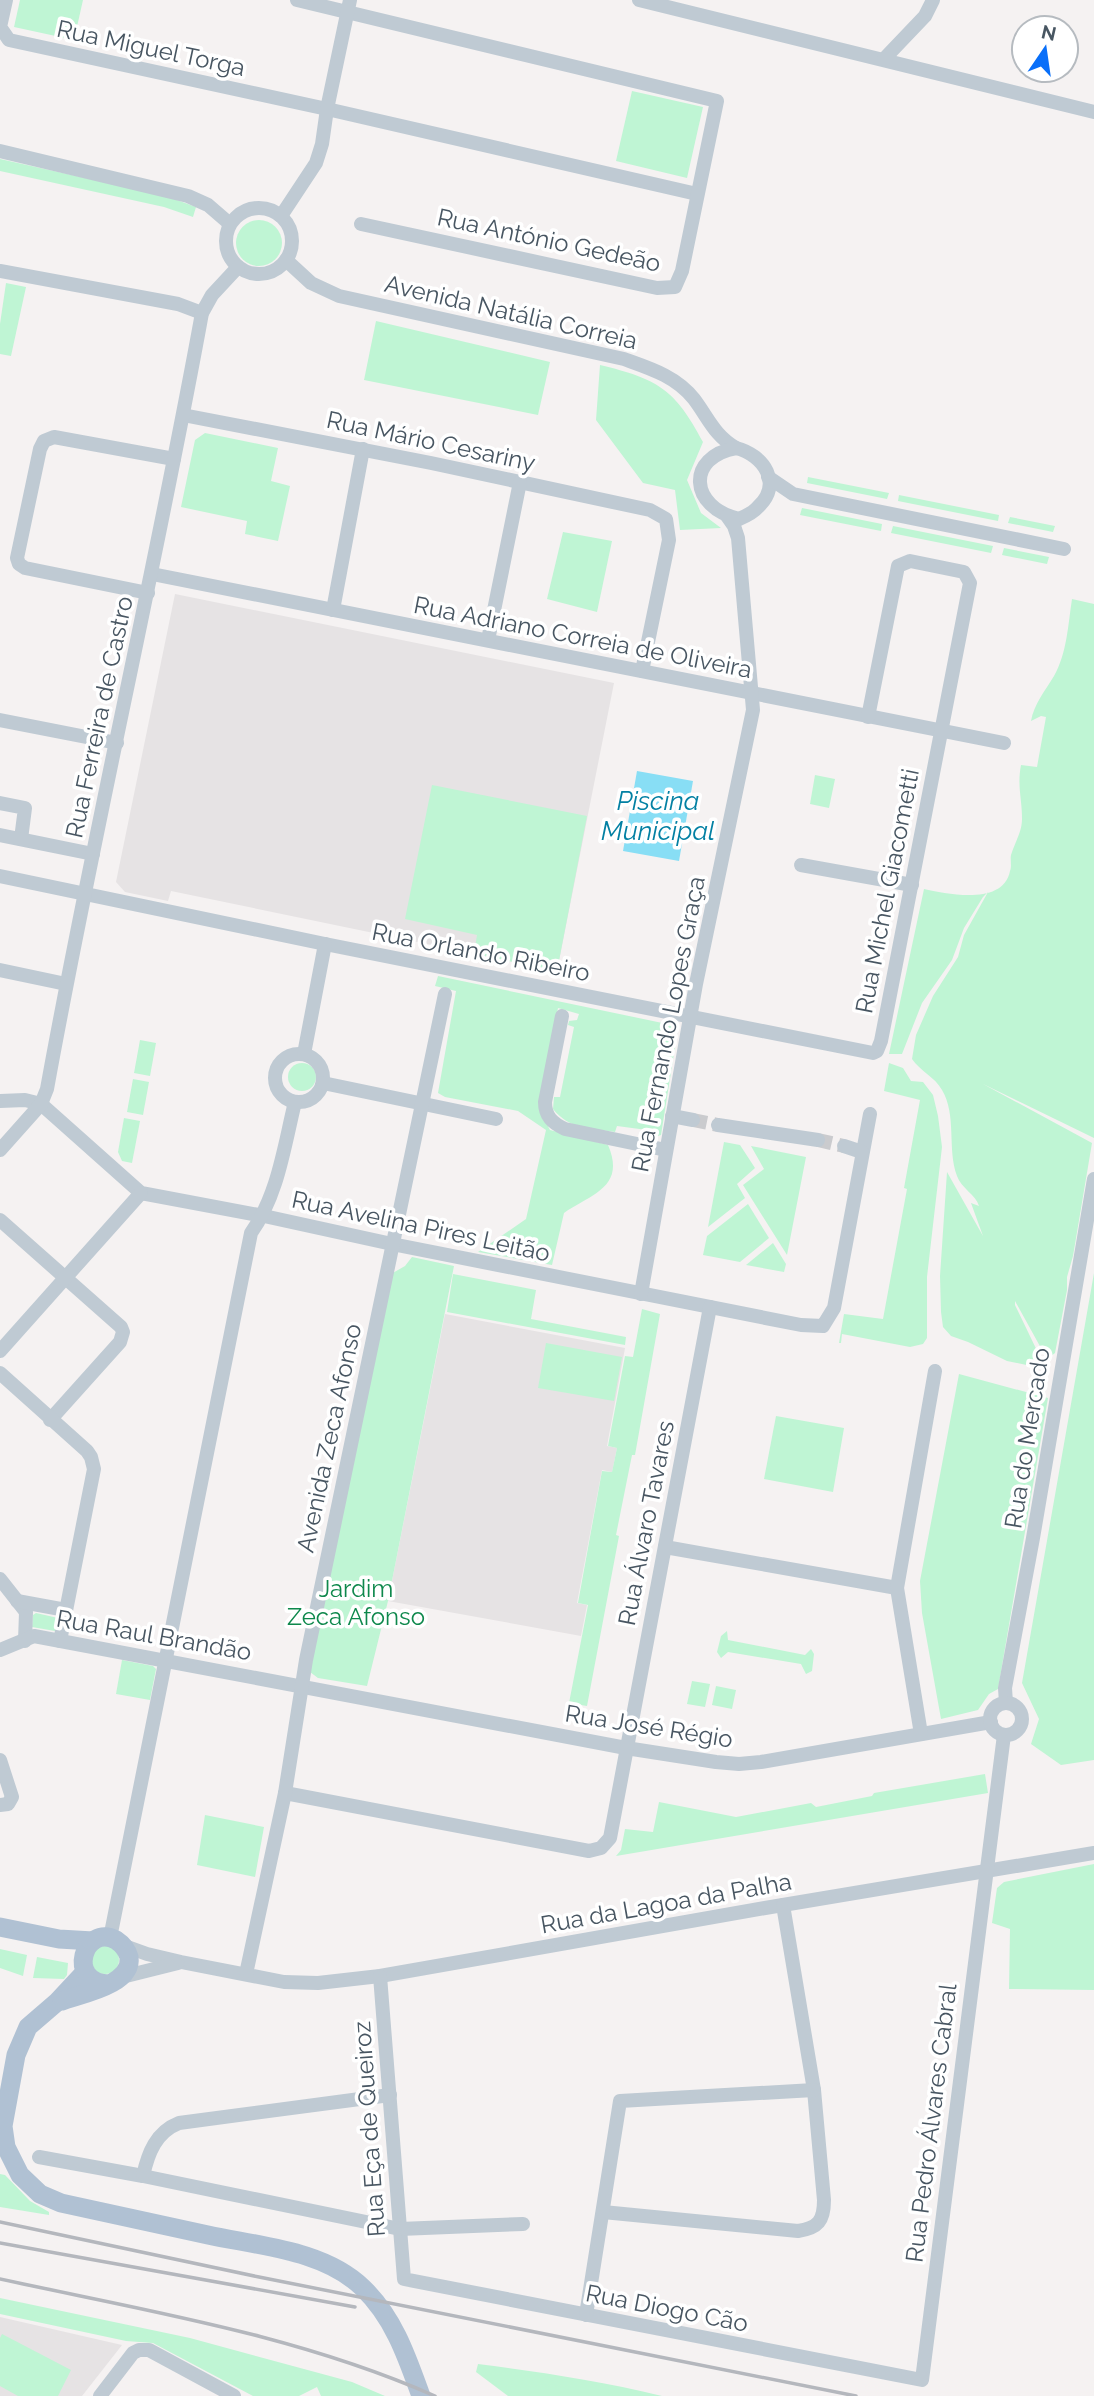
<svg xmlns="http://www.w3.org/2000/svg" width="1094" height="2396" font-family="Raleway,sans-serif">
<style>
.education{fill:#e6e3e4}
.green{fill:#bff5d4}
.water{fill:#88def5}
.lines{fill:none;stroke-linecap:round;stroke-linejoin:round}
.minor-tunnel{stroke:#cacbce;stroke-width:14;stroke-dasharray:14 7;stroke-linecap:butt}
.minor{stroke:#bfcad3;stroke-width:14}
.major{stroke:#b0c1d3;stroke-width:19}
.rail{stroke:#b4b7bd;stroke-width:3.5}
.labels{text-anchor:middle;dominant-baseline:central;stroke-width:7;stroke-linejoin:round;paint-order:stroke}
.street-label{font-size:24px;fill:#485662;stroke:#fff}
.park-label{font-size:24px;fill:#0e884c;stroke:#fff}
.water-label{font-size:26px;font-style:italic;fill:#0380a3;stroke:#fff}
</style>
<rect width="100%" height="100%" fill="#f5f2f2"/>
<g class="education">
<path d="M175 594 614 683 557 971 171 891 168 901 125 892 116 882Z"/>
<path d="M445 1314 625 1348 607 1446 617 1448 612 1472 602 1470 577 1603 587 1605 581 1636 388 1601Z"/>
<path d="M0 2317 122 2345 82 2396H0Z"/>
</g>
<g class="green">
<path d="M20 0H83L74 40 14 27Z"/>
<path d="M632 91 703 107 687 178 616 161Z"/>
<path d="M0 159 166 196 196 207 193 217 164 207 0 171Z"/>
<circle cx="259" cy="243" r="23"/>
<path d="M6 283 26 287 11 356 0 354V324Z"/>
<path d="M376 321 550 362 538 415 364 380Z"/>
<path d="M600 365C658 379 675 389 703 442L687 480 701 513 721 528 680 530 675 490 643 483 596 420Z"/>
<path d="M205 433 278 448 271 481 290 486 278 541 245 534 247 521 181 507 195 440Z"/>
<path d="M808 477 889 493 887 499 807 483Z"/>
<path d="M899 495 999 515 998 521 898 501Z"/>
<path d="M802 508 882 524 881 531 800 515Z"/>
<path d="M1010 517 1055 526 1053 532 1008 523Z"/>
<path d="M893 526 993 546 991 553 891 533Z"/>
<path d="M563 532 612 541 597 612 547 599Z"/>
<path d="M1004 548 1049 557 1047 564 1002 555Z"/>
<path d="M1072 599 1094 604V1138L983 1084 1092 1143 1073 1256 1067 1277V1290L1055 1353 1047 1359 1015 1301V1305L1042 1361 1036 1367 1007 1361 968 1342 951 1336 943 1327 941 1312 940 1276 947 1172 983 1236 971 1203 979 1206C976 1195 961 1188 957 1176 947 1149 957 1115 942 1090 935 1077 920 1071 912 1059L916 1035 933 996 958 957 964 935 988 892 983 897 964 928 952 960 922 1003 902 1054H889L924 889C948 894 1003 906 1010 871 1012 866 1010 860 1011 855 1015 842 1022 832 1022 819 1022 798 1017 786 1021 765L1037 767 1046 717 1041 716 1031 721C1034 704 1045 691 1054 676 1067 653 1068 625 1072 599Z"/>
<path d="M815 775 835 779 829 808 810 804Z"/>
<path d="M432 785 587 816 557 971 474 954 477 935 405 919Z"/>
<path d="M438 976 672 1025 678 1028 661 1135 649 1139 647 1130 617 1126 615 1132C590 1128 570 1130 553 1109L554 1097H560L574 1027 568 1025 569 1021 577 1020 579 1014 558 1008 540 1104 543 1117 550 1130 608 1145C626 1187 592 1194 564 1213L552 1265 478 1252 526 1219 546 1130 518 1111 445 1097 438 1093 456 991 435 986Z"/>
<path d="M140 1040 156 1043 150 1076 134 1073Z"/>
<path d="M889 1063 903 1068 911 1081 923 1082 933 1095 938 1116 942 1147 927 1277V1338L923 1344 910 1347 842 1334 841 1343H839L844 1314 883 1319 907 1189 904 1188 920 1100 884 1091Z"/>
<circle cx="302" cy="1077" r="14"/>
<path d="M133 1079 149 1082 143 1115 127 1112Z"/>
<path d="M124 1118 140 1121 132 1163 122 1161 118 1152Z"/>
<path d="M724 1142 740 1145 755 1168 737 1184 745 1198 708 1227Z"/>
<path d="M751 1146 806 1157 787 1255 743 1185 764 1169Z"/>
<path d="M748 1204 769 1238 740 1262 703 1255 707 1236Z"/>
<path d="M773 1243 786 1264 784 1272 746 1265Z"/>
<path d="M412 1257 454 1266 388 1601 367 1686 318 1678 310 1672 391 1274 405 1266Z"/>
<path d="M1094 1273V1760L1061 1765 1031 1744 1039 1719 1022 1683Z"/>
<path d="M453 1274 536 1290 531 1319 626 1337 625 1345 447 1312Z"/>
<path d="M642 1309 660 1314 635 1455H632L616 1535 619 1536 587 1706 569 1703 588 1605 578 1603 602 1471 612 1472 617 1448 608 1446 625 1356 633 1357Z"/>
<path d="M546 1343 622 1357 614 1401 538 1388Z"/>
<path d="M959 1374 1048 1398 998 1689 989 1694 978 1710 941 1719 922 1613 920 1581Z"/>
<path d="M776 1416 844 1428 833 1492 764 1479Z"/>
<path d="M36 1613 58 1618 55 1631 32 1627 33 1615Z"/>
<path d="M727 1631 728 1640 805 1655 811 1649 814 1654 812 1671 806 1674 801 1664 728 1652 721 1658 717 1652 721 1636Z"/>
<path d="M122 1660 153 1666 156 1669 150 1700 116 1694Z"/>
<path d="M692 1681 710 1684 705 1707 687 1704Z"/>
<path d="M716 1686 736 1690 732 1709 712 1705Z"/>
<path d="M985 1774 988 1793 616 1856 621 1850 625 1829 653 1832 659 1802 736 1817 811 1803 816 1807 872 1796 874 1793Z"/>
<path d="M205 1815 264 1827 255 1877 197 1865Z"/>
<path d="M1094 1864V1990L1009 1989 1010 1929 992 1923 997 1888 1004 1882Z"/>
<circle cx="105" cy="1960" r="14"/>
<path d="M0 1949 27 1955 23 1976 0 1968Z"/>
<path d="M37 1957 68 1963 67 1975 64 1979 33 1978Z"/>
<path d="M0 2174 5 2175 30 2201 49 2212V2215L0 2207Z"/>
<path d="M0 2298 190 2338 352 2382 385 2396H321L317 2387 299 2396H253L153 2343 126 2341 0 2314Z"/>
<path d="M2 2334 71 2370 58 2396H18L0 2386V2338Z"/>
<path d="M478 2364C540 2372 601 2381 662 2396H508L476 2372Z"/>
</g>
<path class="water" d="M637 771 693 781 679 861 623 851Z"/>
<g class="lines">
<g class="minor-tunnel">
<path d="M693 1120 718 1125"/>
<path d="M818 1140 844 1146"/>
</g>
<g class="minor">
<path d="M6 0 0 27 9 40 327 109 697 194"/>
<path d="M297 0 717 101 682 271 675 287 657 288 361 224"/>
<path d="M639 0 1094 112"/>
<path d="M884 59 925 16 933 0"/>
<path d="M0 151 188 196 208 205 230 224"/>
<circle cx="259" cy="241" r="33"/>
<path d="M281 216 316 163 322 144 327 109 350 0"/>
<path d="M286 260 311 283 339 296 624 359C649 368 676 376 694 399 709 419 714 435 736 448"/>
<path d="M0 271 178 304 202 313"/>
<path d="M183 415 431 463 650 510 666 519 669 540 642 671"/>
<path d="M736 448C764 455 783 484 758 507 753 513 746 516 739 519 689 507 686 457 736 448Z"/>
<path d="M768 477 793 494 1064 549"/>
<path d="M152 574 1004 743"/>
<path d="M148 593 25 568 19 564 17 558 40 449 44 441 54 437 174 459"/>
<path d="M333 610 363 449"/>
<path d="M488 640 520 482"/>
<path d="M0 720 117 743"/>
<path d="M0 803 25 808 21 839"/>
<path d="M0 835 93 854"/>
<path d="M801 865 912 885"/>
<path d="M0 876 325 944 873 1053 877 1051 881 1041 970 583 964 572 910 561 898 566 868 717"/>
<path d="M0 970 66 984"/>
<path d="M562 1016 545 1102C545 1116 552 1123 565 1129L666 1150"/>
<circle cx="299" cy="1078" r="24"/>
<path d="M304 1054 325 944"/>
<path d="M323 1083 496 1119"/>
<path d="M0 1101 25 1100 41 1104"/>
<path d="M41 1104 141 1193 264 1216 392 1244 801 1325 823 1326 834 1308 870 1114"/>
<path d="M672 1116 693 1120"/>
<path d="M718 1125 818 1140"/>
<path d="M844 1146 862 1152"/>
<path d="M0 1150 41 1104 47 1089C94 829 155 572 202 313L212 295 238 267"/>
<path d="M0 1220 121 1327 123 1332 120 1342 50 1420"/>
<path d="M641 1294 696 984 753 710 738 538 734 526 727 516"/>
<path d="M0 1351 141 1193"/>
<path d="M0 1373 87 1451 91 1457 94 1469 60 1641"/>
<path d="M665 1547 897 1588"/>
<path d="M0 1579 26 1612 25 1641"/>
<path d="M17 1601 66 1610"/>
<path d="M0 1650 34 1636 626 1748 716 1762 739 1764 761 1762 991 1722"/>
<path d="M1006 1703 1005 1688 1033 1538 1094 1179"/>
<circle cx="1006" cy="1719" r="16"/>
<path d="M921 1734 897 1588 935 1371"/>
<path d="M0 1760 12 1797 8 1804 0 1805"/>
<path d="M285 1793 589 1851 601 1848 610 1838 710 1307"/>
<path d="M110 1938 251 1233C278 1195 284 1147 295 1102"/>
<path d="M122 1945 147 1954 181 1962 284 1982 318 1983 380 1976 765 1908 1094 1853"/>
<path d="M246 1974 285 1793 306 1660 445 994"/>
<path d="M380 1976 404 2279 922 2380 1004 1735"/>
<path d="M122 1977 178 1963"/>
<path d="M39 2157 143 2176 400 2229 523 2224"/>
<path d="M143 2176C148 2153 156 2132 179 2123L390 2095"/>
<path d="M603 2212 798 2231C818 2228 824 2221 824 2200L814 2090 783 1905"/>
<path d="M586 2315 620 2101 814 2090"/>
<path d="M100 2396 133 2353 139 2350H149L234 2396"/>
</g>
<g class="major">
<path d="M0 1927 59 1939 93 1941"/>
<path d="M85 1972 57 2002 28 2027 16 2055 3 2126 6 2147 20 2175 40 2194 61 2203C110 2214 159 2224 208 2235 259 2246 324 2250 363 2288 394 2318 407 2357 421 2396"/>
<path d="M62 2001C81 1994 133 1985 129 1957 127 1950 122 1944 116 1940 84 1923 65 1983 109 1984"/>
</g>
<g class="rail">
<path d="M0 2222 259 2277 856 2396"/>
<path d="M0 2243 355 2307"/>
<path d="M0 2279C147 2311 297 2335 435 2396"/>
</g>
</g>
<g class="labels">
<g class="street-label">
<text transform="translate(151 48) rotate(12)">Rua Miguel Torga</text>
<text transform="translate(549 240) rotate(12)">Rua António Gedeão</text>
<text transform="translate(511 312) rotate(13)">Avenida Natália Correia</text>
<text transform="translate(431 441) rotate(12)">Rua Mário Cesariny</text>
<text transform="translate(583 637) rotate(11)">Rua Adriano Correia de Oliveira</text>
<text transform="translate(99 717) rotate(-78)">Rua Ferreira de Castro</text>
<text transform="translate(887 891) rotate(-79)">Rua Michel Giacometti</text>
<text transform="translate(481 952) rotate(11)">Rua Orlando Ribeiro</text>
<text transform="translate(668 1024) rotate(-79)">Rua Fernando Lopes Graça</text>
<text transform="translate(421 1226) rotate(12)">Rua Avelina Pires Leitão</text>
<text transform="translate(329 1438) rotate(-78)">Avenida Zeca Afonso</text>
<text transform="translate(1027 1438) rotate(-81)">Rua do Mercado</text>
<text transform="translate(646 1523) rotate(-79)">Rua Álvaro Tavares</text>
<text transform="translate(154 1635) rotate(10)">Rua Raul Brandão</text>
<text transform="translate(649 1726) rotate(9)">Rua José Régio</text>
<text transform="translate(666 1903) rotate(-10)">Rua da Lagoa da Palha</text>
<text transform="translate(931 2123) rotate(-83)">Rua Pedro Álvares Cabral</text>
<text transform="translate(369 2129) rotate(-94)">Rua Eça de Queiroz</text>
<text transform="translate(667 2308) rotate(11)">Rua Diogo Cão</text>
</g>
<g class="park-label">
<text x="356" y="1588">Jardim<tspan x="356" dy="28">Zeca Afonso</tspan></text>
</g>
<g class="water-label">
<text x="658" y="801">Piscina<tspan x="658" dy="30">Municipal</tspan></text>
</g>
</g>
<g transform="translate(1045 49) rotate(13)"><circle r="33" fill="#ffffff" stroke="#b6bbc0" stroke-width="2"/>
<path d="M0-5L12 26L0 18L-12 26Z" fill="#096ff9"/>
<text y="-10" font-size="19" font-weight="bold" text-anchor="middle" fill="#485662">N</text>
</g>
</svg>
